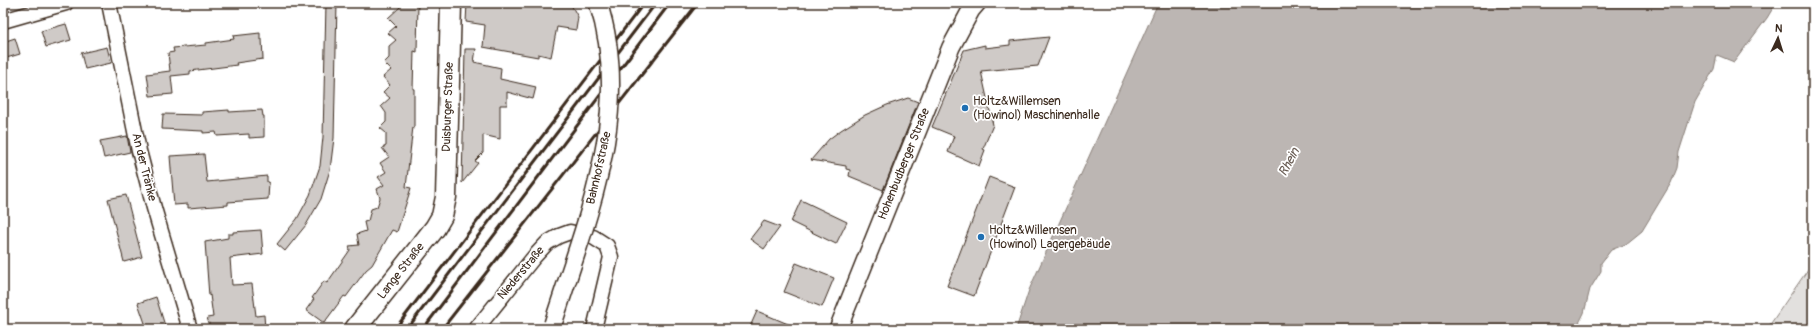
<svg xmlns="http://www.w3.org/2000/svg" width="1816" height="332" font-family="Pangolin,sans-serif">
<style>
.green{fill:#e2e0de;stroke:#8e857e}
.water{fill:#bcb6b3;stroke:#887e77}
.building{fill:#cfcac7;stroke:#3b2a1e}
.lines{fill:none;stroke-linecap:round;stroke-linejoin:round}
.minor-casing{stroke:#3b2a1e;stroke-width:17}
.tertiary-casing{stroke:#3b2a1e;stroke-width:20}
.secondary-casing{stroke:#3b2a1e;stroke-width:23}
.minor{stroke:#fff;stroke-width:14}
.tertiary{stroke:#fff;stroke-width:17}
.secondary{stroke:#fff;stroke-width:20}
.rail{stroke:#3b2a1e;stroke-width:3}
.tertiary-bridge-casing{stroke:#3b2a1e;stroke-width:20;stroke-linecap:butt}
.tertiary-bridge{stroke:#fff;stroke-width:17}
.poi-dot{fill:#1f6fb2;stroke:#fff;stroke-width:1.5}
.labels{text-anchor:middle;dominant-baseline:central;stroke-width:3.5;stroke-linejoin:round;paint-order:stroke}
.poi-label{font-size:12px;fill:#3b2a1e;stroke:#fff;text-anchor:start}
.street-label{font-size:12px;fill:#3b2a1e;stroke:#fff}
.water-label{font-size:13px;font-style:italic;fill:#685b52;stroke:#fff}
</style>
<rect width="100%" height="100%" fill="#fff"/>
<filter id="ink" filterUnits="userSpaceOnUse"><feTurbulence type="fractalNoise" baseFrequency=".025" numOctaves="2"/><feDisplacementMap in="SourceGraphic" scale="8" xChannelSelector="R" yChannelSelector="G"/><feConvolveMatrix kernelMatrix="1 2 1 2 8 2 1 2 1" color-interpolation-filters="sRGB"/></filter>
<g filter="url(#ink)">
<path class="green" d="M1813 262V329H1767Z"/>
<path class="water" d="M1158 3H1776L1767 18 1734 62 1717 55 1714 69 1695 102 1679 152 1677 168 1671 183 1642 231 1626 244 1611 250 1601 263V271L1590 289 1584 313 1576 329H1016L1029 290Z"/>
<g class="building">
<path d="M326 3H337L334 138 330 170 321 199 306 225 285 251 277 244 297 219 310 195 320 166 323 137Z"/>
<path d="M401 3H418L417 52 414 51 413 89H414V127H413L406 187 411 188 397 232 392 230 372 265 366 270 346 297 344 296 324 323 306 310 314 299 312 298 324 281 327 283 350 250 349 246 359 245 357 234 366 231 364 222 368 221 371 209 377 207 380 198 377 189 384 185 378 177 386 172 380 163 389 157 382 148 386 146V133L380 128 386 122V113L381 106 390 98 383 92 390 85 383 77 391 70 384 63 389 58V46L396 40 388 33 396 26 388 18 400 7Z"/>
<path d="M467 3H570L578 17 576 30 557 27 551 57 538 54V57L483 47 485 25 466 22Z"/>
<path d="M66 24 71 40 46 47 41 31Z"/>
<path d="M260 33V39H262L263 59 236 63 237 65 190 71V74L171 76 173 94 150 96 147 74 170 71 168 53 174 52 173 48 206 45V43L234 39 233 36Z"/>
<path d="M1049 37 1038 66 981 71 993 125 983 149 985 150 979 166 948 152 954 136 932 127 964 50 985 45V48L1010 45V41Z"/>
<path d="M15 38 20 54 3 59V42Z"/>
<path d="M107 47 111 63 85 69 81 53Z"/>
<path d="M465 49H476L474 62 501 68 500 79 536 87 533 99 507 92V105H500V139L483 135V153L475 161 478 163 462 183Z"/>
<path d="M908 98 918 102 883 190 849 176 850 170 846 169V166L811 160 829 139 841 130 865 115 887 105Z"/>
<path d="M229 110V112L262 110 263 116H264V137L249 138V134L217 136 216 132 203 133V131L162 129 163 114 202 115V112Z"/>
<path d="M127 136 130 152 104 158 100 141Z"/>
<path d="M204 154 207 182 267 176V182H269L268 199 228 202V205L188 208V204L174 205 170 156Z"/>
<path d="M989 177 1015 187 974 296 947 286Z"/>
<path d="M126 195 142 257 124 262 108 199Z"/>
<path d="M801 200 847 222 836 244 791 222Z"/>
<path d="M764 221 780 227 764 249 750 239Z"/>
<path d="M261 230 263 254 230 258 232 285 252 284 256 316 264 315 265 329H211L207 318 213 317 210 295 209 296 205 242 228 238V234H233V232Z"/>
<path d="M796 263 834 278 822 307 784 292Z"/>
<path d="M156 297 166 329H147L138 303Z"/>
<path d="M757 311 800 329H749Z"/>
</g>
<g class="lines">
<g class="minor-casing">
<g id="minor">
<path d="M109 3 139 151 154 208 190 329"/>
<path d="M3 21 66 3"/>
<path d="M476 329 534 257 547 243 559 236 570 232 593 237 607 246 611 257 594 329"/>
</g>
</g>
<g class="tertiary-casing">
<path id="tertiary" d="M838 329 951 47 971 10 977 3"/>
</g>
<g class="secondary-casing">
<path id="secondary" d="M355 329 435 228 442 216 446 197 451 3"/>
</g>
<use href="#minor" class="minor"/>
<use href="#tertiary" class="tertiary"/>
<use href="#secondary" class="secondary"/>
<g class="rail">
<path d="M395 329 644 3"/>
<path d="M407 329 656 3"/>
<path d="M423 329 670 3"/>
<path d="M442 329 698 3"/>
</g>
<g class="tertiary-bridge-casing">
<path id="tertiary-bridge" d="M553 324C585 222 634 111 598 3"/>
</g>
<use href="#tertiary-bridge" class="tertiary-bridge"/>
</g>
</g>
<g class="poi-dot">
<circle cx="965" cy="108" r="4"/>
<circle cx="981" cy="237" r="4"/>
</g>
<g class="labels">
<g class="poi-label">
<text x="973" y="101">Holtz&amp;Willemsen<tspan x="973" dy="14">(Howinol) Maschinenhalle</tspan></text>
<text x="989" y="230">Holtz&amp;Willemsen<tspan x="989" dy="14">(Howinol) Lagergebäude</tspan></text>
</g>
<g class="street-label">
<text transform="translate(448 107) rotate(-88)">Duisburger Straße</text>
<text transform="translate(904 164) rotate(-68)">Hohenbudberger Straße</text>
<text transform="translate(144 167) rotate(76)">An der Tränke</text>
<text transform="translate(599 168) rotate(-77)">Bahnhofstraße</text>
<text transform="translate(401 271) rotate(-52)">Lange Straße</text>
<text transform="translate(521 273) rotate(-50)">Niederstraße</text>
</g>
<g class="water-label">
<text transform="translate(1289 162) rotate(-62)">Rhein</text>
</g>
</g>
<rect width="1816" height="332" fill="none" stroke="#fff" stroke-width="16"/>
<rect x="8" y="8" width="1800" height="316" fill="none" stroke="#3b2a1e" stroke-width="1.5" filter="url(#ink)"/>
<g transform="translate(1778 38) rotate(4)" stroke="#ffffff" stroke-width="3" paint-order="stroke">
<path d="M0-3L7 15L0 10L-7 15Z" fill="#3b2a1e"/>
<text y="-6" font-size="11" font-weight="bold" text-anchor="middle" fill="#3b2a1e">N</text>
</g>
</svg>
